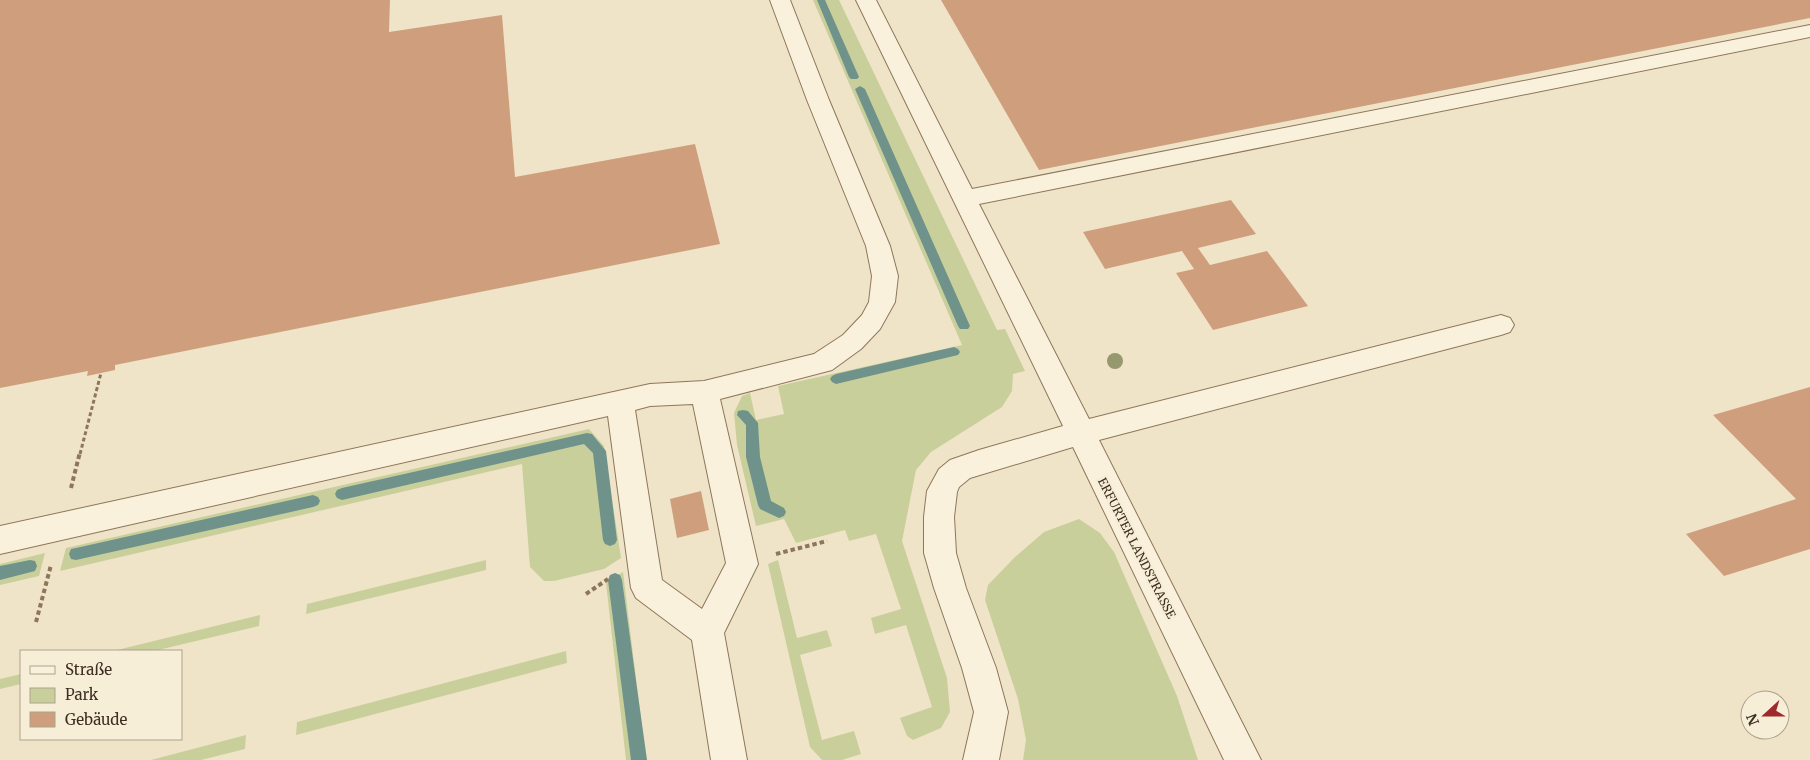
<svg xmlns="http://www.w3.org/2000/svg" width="1810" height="760" font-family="Merriweather,serif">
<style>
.green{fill:#c9cf9b}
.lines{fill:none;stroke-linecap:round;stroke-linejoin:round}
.stream{fill:#6f938a;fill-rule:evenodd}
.building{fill:#cf9f7d}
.minor-casing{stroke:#8d765c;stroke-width:2}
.path-far1{stroke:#8d765c;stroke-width:3;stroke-dasharray:4 2.5;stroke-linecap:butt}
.path{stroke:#8d765c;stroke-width:4;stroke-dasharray:4.5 3;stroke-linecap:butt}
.minor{fill:#faf1dc;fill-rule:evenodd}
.tree{fill:#96986f}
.labels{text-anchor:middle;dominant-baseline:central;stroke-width:5;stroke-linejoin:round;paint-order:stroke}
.street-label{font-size:12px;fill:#3d2e20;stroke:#f7eed8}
</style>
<rect width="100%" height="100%" fill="#f0e4c8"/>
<g class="green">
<path d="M813 0H839L997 330 1005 329 1025 371 1013 374 1012 391 1002 407 931 452 916 470 902 541 947 678 950 712 941 728 913 740 907 736 900 718 932 707 906 625 875 634 871 618 901 609 876 534 849 541 845 530 796 543 784 519 756 526 737 445 734 413 742 396 750 393 756 420 784 414 778 386 962 345Z"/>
<path d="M589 429 604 446 621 558 604 569 554 581H544L530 567 522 464 60 571 66 548Z"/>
<path d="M1079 519 1100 533 1114 552 1177 696 1198 760H1023L1026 740 1018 699 985 600 988 585 1015 557 1044 532Z"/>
<path d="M45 553 39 576 0 585V564Z"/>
<path d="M486 560V570L306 614 307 604Z"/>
<path d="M778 560 797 638 827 630 832 646 800 655 822 740 854 731 861 754 842 760H822L810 747 768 564Z"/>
<path d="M623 572 646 760H626L606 583Z"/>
<path d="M260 615 259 626 154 651H113Z"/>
<path d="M566 651 567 663 296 735 297 722Z"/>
<path d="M21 674V684L0 689V679Z"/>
<path d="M246 735 245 749 201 760H151Z"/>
</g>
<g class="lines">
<g class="stream">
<path d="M817 0H825L859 77 857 79H851L849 77Z"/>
<path d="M860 86 865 89 970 326 968 329H960L958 326 855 89Z"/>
<path d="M954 347 958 349 960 352 958 355 836 384 832 382 830 379 832 376 836 374Z"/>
<path d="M743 410 748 411 758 423 760 457 771 501 784 508 786 512 784 516 779 518 760 509 758 505 746 457V425L737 415 738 411Z"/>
<path d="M587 433 592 434 606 451 617 540 615 544 610 546 605 544 603 540 593 453 584 444 342 500 337 498 335 494 337 490 342 488Z"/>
<path d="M313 495 318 497 320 501 318 505 313 507 76 560 71 559 69 554 71 549 76 548Z"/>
<path d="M30 560 35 561 37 566 35 571 0 580V566Z"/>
<path d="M615 573 620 575 622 580 647 760H631L608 580 610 575Z"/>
</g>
</g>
<g class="building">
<path d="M0 0H390L389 32 502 15 515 177 695 144 720 244 115 365V370L87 376 88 371 0 388Z"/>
<path d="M941 0H1810V18L1039 170Z"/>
<path d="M1231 200 1256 234 1198 248 1210 265 1267 251 1308 306 1213 330 1176 273 1194 269 1182 251 1105 269 1083 232Z"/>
<path d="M1810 387V549L1724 576 1686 534 1796 499 1713 415Z"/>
<path d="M701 491 709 530 677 538 670 499Z"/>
</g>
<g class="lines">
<g class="minor-casing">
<g id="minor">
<path d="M770 0H790L829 100 890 246 898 276 895 302 880 329 861 349 832 370 720 399 758 564 724 633 747 760H711L692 640 636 598 631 588 608 416 0 554V526L650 384 704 381 814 354 843 335 862 315 869 302 872 276 866 246 807 100ZM693 404 726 563 702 609 662 580 635 410 650 406Z"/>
<path d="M856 0H876L972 189 1810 25V37L979 204 1089 419 1501 315 1510 318 1514 325 1510 332 1501 335 1099 440 1261 760H1224L1073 447 970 478 959 487 957 492 954 517 956 553 966 588 996 668 1008 712 999 760H963L974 712 962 668 934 588 924 553V517L927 491 939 469 950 460 979 450 1063 426Z"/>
</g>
</g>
<path class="path-far1" d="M80 454 101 373"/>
<g class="path">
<path d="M71 488 80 452"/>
<path d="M776 554 827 541"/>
<path d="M586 594 608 579"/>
<path d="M36 622 51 565"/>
</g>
<use href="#minor" class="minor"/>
</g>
<circle class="tree" cx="1115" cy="361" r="8"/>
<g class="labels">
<g class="street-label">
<text transform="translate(1137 548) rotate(63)">ERFURTER LANDSTRASSE</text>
</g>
</g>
<rect x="20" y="650" width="162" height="90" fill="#f7eed8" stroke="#ada18e"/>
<rect x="30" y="666" width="25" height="8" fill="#faf1dc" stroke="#ada18e"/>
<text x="65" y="675" font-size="15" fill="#3d2e20">Straße</text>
<rect x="30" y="688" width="25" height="15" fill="#c9cf9b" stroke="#ada18e"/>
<text x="65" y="700" font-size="15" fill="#3d2e20">Park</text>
<rect x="30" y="712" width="25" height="15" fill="#cf9f7d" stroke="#ada18e"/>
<text x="65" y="725" font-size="15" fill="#3d2e20">Gebäude</text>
<g transform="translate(1765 715) rotate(249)"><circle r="24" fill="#f7eed8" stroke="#ada18e"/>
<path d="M0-4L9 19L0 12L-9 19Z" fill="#9e2a2b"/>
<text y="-8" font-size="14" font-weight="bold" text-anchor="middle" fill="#3d2e20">N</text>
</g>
</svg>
